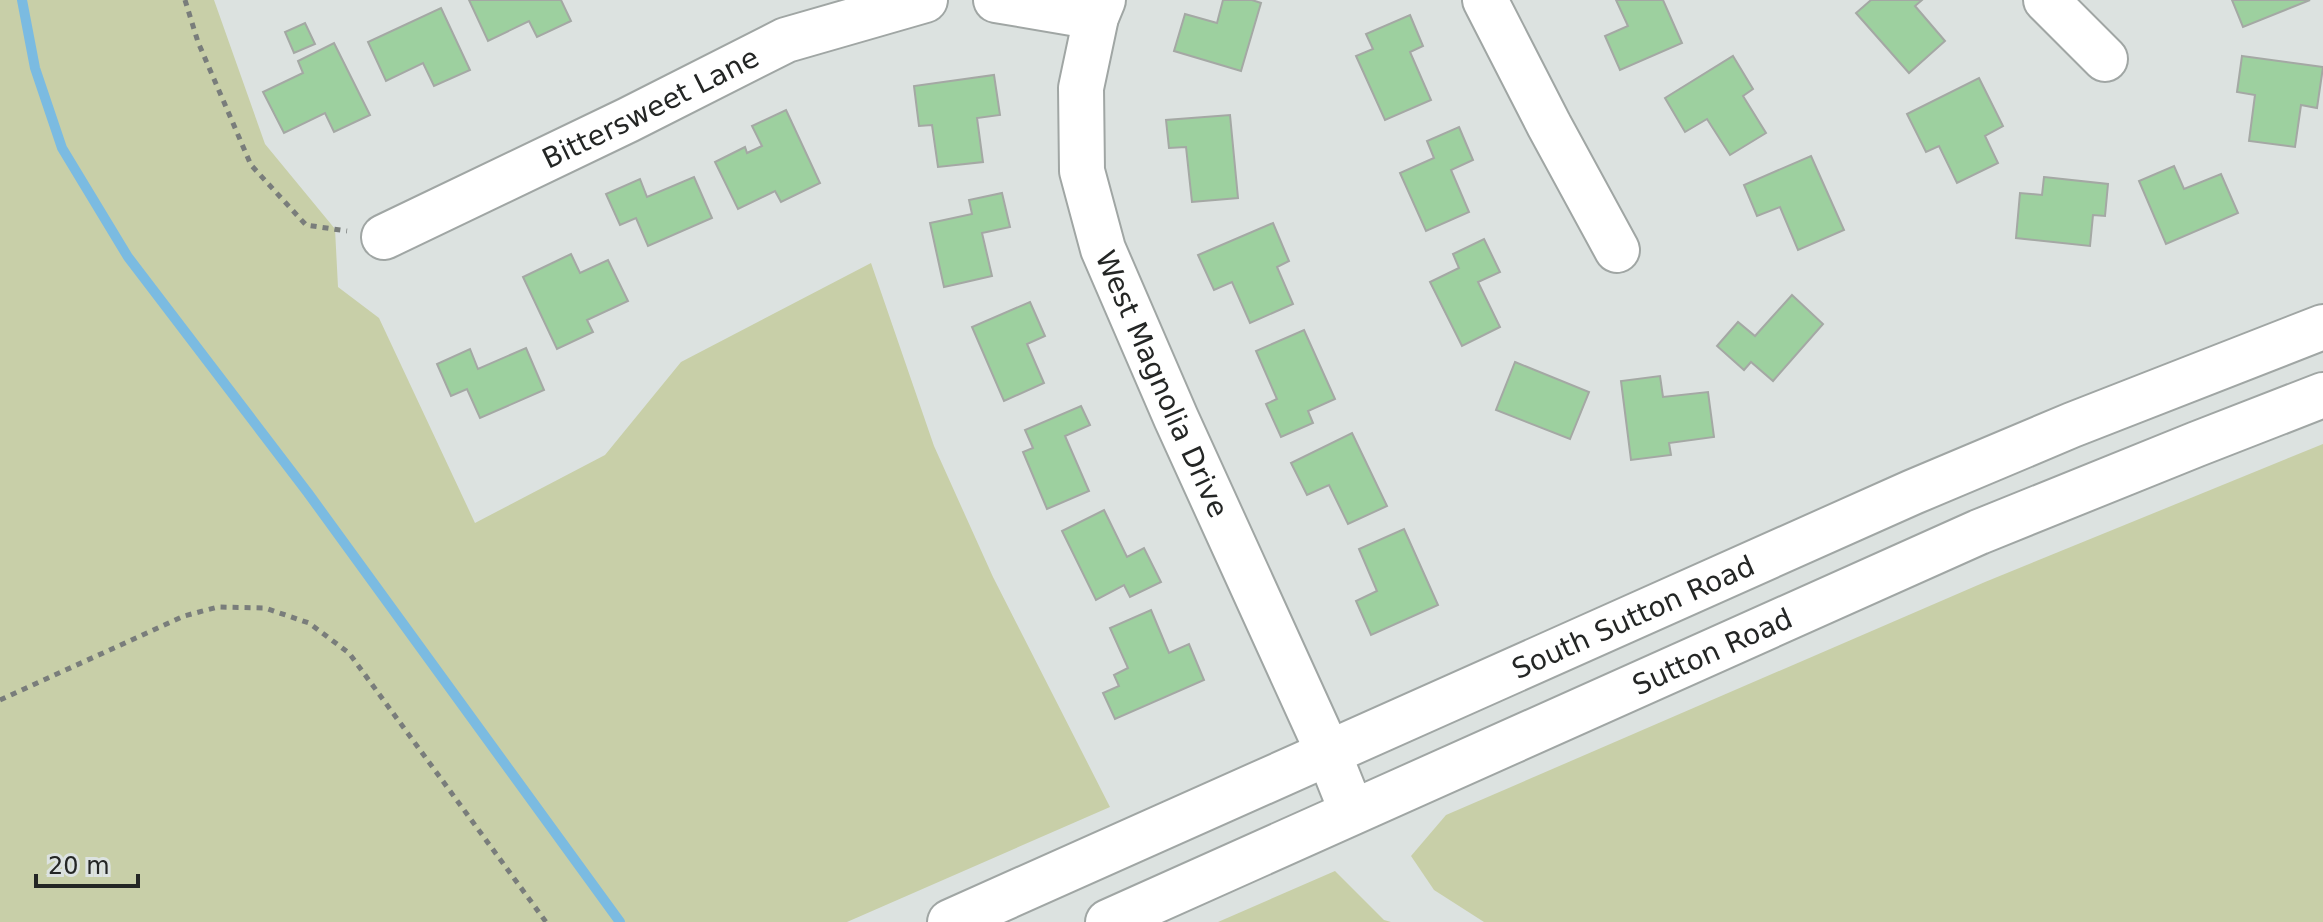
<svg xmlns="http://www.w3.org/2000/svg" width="2323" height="922" font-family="'DejaVu Sans',sans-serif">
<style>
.green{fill:#c8cfa8}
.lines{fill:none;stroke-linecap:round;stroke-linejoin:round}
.stream{stroke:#7bbbe1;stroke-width:10}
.building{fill:#9dd09f;stroke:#a4a8a4;stroke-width:2}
.minor-casing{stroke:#a0a6a4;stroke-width:48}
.major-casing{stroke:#a0a6a4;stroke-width:48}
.path{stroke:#797d7b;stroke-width:5;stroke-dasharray:6 6;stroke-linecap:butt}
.minor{stroke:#fff;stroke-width:44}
.major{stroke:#fff;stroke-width:44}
.labels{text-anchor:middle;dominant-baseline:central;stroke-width:6;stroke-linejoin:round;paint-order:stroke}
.street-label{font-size:28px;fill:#242625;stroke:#dce2e0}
</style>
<rect width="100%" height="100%" fill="#dce2e0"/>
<g class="green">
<path d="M0 0H214L265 144 335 229 338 287 379 318 475 523 605 455 681 362 871 263 934 446 993 577 1110 807 847 922H0Z"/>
<path d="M2323 444V922H1484L1434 890 1411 856 1446 815 1985 582Z"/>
<path d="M1335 871 1384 920 1391 922H1218Z"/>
</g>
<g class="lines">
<path class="stream" d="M22 0 35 68 62 148 128 257 308 493 620 922"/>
</g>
<g class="building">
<path d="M469 0H561L571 21 537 37 529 21 488 41Z"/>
<path d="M1223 0H1252L1261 3 1241 71 1174 51 1185 14 1217 23Z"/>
<path d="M1616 0H1663L1682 43 1620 70 1605 36 1628 26Z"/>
<path d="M1871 0H1922L1915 6 1945 41 1909 73 1856 13Z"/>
<path d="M2232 0H2310L2243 27Z"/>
<path d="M441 8 470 70 434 86 423 63 386 81 368 42Z"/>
<path d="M1410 15 1423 46 1410 52 1431 100 1385 120 1356 56 1373 49 1366 34Z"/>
<path d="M305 23 315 44 294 53 285 32Z"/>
<path d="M334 43 370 115 334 132 325 113 284 133 263 92 303 73 298 61Z"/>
<path d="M1733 56 1753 89 1743 96 1766 133 1730 155 1707 119 1685 132 1665 98Z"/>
<path d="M2242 56 2323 67 2317 108 2301 105 2295 147 2249 141 2255 95 2237 92Z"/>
<path d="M994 75 1000 115 977 118 983 162 938 167 932 125 919 126 914 86Z"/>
<path d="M1979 78 2003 126 1985 136 1998 163 1957 183 1939 146 1926 152 1907 114Z"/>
<path d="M786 110 820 183 781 202 775 191 738 209 715 162 745 147 747 153 762 146 752 126Z"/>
<path d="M1230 115 1238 198 1192 202 1186 147 1169 148 1166 120Z"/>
<path d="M1459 127 1473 160 1451 170 1469 212 1426 231 1400 173 1434 158 1427 141Z"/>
<path d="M1811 156 1844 230 1798 250 1780 207 1757 216 1744 185Z"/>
<path d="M2174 166 2184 189 2221 174 2238 213 2166 244 2139 181Z"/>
<path d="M694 177 712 218 648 246 636 218 620 225 606 194 640 179 647 197Z"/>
<path d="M2044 177 2108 184 2105 216 2093 215 2090 246 2016 238 2020 193 2042 195Z"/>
<path d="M1002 193 1010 227 982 233 992 276 944 287 930 223 972 214 969 200Z"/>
<path d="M1273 223 1289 261 1277 267 1293 304 1250 323 1232 282 1214 290 1198 255Z"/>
<path d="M1484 239 1500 272 1478 282 1500 327 1462 346 1430 282 1459 268 1453 254Z"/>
<path d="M571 254 580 273 608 260 628 301 587 320 593 332 557 349 523 277Z"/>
<path d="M1792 295 1823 324 1773 381 1751 362 1744 370 1717 346 1738 322 1755 336Z"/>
<path d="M1030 302 1045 336 1027 344 1044 383 1004 401 972 327Z"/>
<path d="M1304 330 1335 399 1308 411 1313 423 1281 437 1266 404 1277 399 1256 351Z"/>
<path d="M526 348 544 390 480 418 467 389 451 396 437 364 470 349 478 369Z"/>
<path d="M1515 362 1589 392 1570 439 1496 410Z"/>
<path d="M1660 376 1663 397 1708 392 1714 437 1669 443 1671 455 1631 460 1621 381Z"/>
<path d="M1081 406 1090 425 1065 436 1089 491 1047 509 1023 452 1033 448 1025 430Z"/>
<path d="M1352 433 1387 506 1348 524 1329 485 1307 495 1291 463Z"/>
<path d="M1104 510 1127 557 1144 548 1161 582 1130 597 1124 585 1096 600 1062 531Z"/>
<path d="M1404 529 1438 605 1371 635 1356 601 1377 591 1359 549Z"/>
<path d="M1151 610 1169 653 1189 644 1204 680 1115 719 1103 693 1119 686 1114 675 1128 668 1110 628Z"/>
</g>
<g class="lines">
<g class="minor-casing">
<g id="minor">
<path d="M996 0 1096 17"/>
<path id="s1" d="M1103 0 1096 17 1081 88 1082 171 1103 249 1176 418 1328 752 1352 812"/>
<path d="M1485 0 1549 125 1617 250"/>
<path d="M2046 0 2105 59"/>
<path id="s2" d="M384 237 628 120 786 40 925 0"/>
</g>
</g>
<g class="major-casing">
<g id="major">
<path id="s3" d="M950 922 1913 492 2072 425 2323 327"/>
<path id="s4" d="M1108 922 1979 532 2197 444 2323 395"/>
</g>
</g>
<g class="path">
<path d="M185 0 198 42 251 165 306 225 347 231"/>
<path d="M0 700 184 616 218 607 265 608 309 623 349 653 546 922"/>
</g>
<use href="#minor" class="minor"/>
<use href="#major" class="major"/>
</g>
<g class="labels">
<g class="street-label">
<text stroke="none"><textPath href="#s2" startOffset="296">Bittersweet Lane</textPath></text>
<text stroke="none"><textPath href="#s1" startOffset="402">West Magnolia Drive</textPath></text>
<text stroke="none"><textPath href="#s3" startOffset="748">South Sutton Road</textPath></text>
<text stroke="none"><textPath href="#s4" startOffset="662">Sutton Road</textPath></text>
</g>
</g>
<path d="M36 874v12h102v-12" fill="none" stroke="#242625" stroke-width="4"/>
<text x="48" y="874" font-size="24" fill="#242625" stroke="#dce2e0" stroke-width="6" paint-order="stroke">20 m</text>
</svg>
